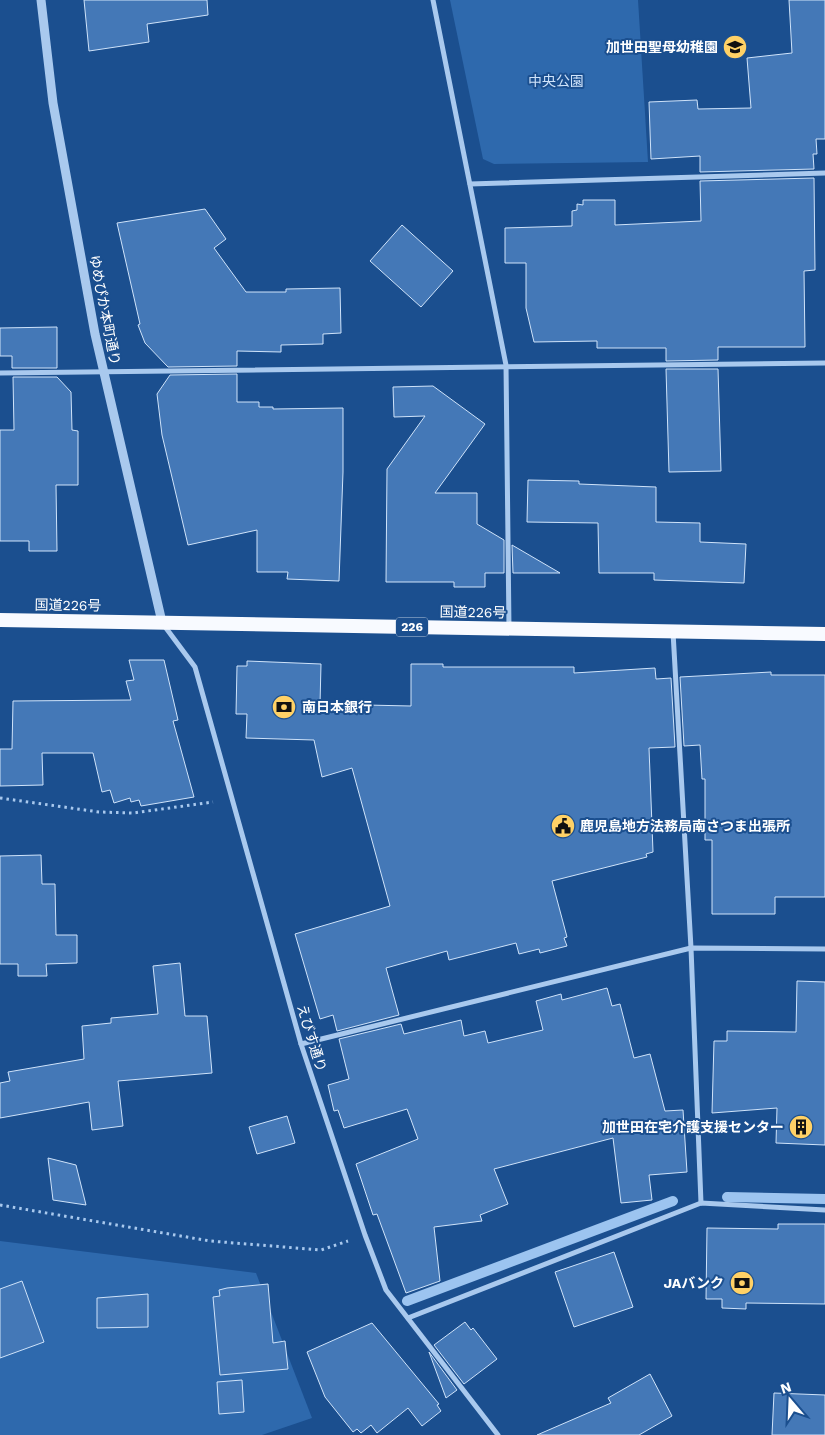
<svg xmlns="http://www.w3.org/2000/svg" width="825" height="1435" font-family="'Work Sans','Noto Sans JP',sans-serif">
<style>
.green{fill:#2e69ad}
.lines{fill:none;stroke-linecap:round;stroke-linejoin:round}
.stream{stroke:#9cc4f0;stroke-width:10}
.building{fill:#4478b7;stroke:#cfe3fa}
.path{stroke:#a9c9ee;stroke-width:3;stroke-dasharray:2.5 4;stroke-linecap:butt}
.minor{stroke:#a9c9ee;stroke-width:5}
.tertiary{stroke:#a9c9ee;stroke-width:9}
.trunk{stroke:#f8faff;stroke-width:14}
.labels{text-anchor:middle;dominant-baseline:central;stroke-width:4;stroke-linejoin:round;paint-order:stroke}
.shield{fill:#1b4f8f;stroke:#bbcadd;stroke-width:1}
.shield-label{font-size:12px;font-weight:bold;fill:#fff}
.poi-label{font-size:14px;font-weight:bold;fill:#fff;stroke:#1b4f8f;text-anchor:end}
.park-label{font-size:14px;fill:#cfe3fa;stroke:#1b4f8f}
.street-label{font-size:14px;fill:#fff;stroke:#1b4f8f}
</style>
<rect width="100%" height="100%" fill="#1b4f8f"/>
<g class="green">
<path d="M450 0H638L648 162 494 164 483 159Z"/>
<path d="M0 1241 256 1273 312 1418 262 1435H0Z"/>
</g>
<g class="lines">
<g class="stream">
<path d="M727 1197 825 1199"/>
<path d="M407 1301 673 1201"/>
</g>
</g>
<g class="building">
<path d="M84 0H207L208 15 147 24 149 42 89 51Z"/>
<path d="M789 0H825V139H816L817 154H813L814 169 700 172V156L651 159 649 102 697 100 698 109 751 108 747 58 792 53Z"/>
<path d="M814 178 815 270 804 271 805 347H718V360L666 361V348H597V341L534 342 526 308V263H505V228L572 226V211L577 210V204L583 205V200H615V225L701 221 700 181Z"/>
<path d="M205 209 226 239 214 248 246 292H286V289L340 288 341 333 323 334V344L281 345V352L237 351V366L168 367 145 343 138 325 140 324 117 223Z"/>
<path d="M402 225 453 271 421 307 370 261Z"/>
<path d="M57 327V368H12V356H0V328Z"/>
<path d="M666 369H718L721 471 669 472Z"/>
<path d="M237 374V402H259V407H273V409L343 408V472L339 581 287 579 288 572H257V530L188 545 162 435 157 394 170 375Z"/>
<path d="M13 377H57L71 392 72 430 78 431V485H56L57 551H29V541H0V430H14Z"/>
<path d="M433 386 485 424 435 493H477V524L504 540V573H485V587H454V582H386L387 469 425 416 394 417 393 387Z"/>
<path d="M528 480 579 481V484L656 487V522L700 523V542L746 544 744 583 654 580V573H599L598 523 527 522Z"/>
<path d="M512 545 560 573H513Z"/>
<path d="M129 660H164L178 720 173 721 194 797 141 806 139 800 131 802 130 798 114 803 110 790 102 792 93 753H42L43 785 0 786V749H12L13 701 131 700 126 681 134 680Z"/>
<path d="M247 661 321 664 320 704 411 706V664H443V667H574V673L655 668 656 679 671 678 675 747 649 748 653 852 646 854 647 857 552 881 567 937 564 938 567 946 540 953 539 949 519 954 516 943 449 960 447 951 386 968 399 1015 337 1031 333 1015 320 1019 295 934 390 906 352 768 322 777 314 740 246 738 247 714H236L237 666H247Z"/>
<path d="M771 672V675H825V897H775V914H712V840H705V779H702L700 745 684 746 680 677Z"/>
<path d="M41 855 42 884H55L56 935H77V963L46 964 47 976H18V964H0V856Z"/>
<path d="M180 963 185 1016H207L212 1073 118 1081 123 1126 92 1130 89 1102 0 1118V1083L10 1081 8 1072 84 1059 82 1026 111 1023V1018L158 1014 153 966Z"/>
<path d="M797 981 825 982V1145L776 1143 777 1108 712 1113 714 1041H727V1031L796 1032Z"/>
<path d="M607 988 612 1006 620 1004 634 1058 650 1054 665 1111 683 1110 687 1172 649 1175 652 1200 621 1203 613 1138 494 1169 508 1204 480 1215 482 1221 434 1227 440 1281 406 1293 377 1214 373 1215 356 1164 418 1139 407 1109 344 1128 338 1110 334 1111 328 1085 349 1079 339 1039 401 1024 404 1034 461 1020 464 1036 485 1031 488 1043 543 1030 536 1001 561 994 562 1000Z"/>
<path d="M287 1116 295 1143 257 1154 249 1127Z"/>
<path d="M48 1158 76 1165 86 1205 53 1200Z"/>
<path d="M778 1224H825V1304L746 1303V1309L722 1308V1299H706L707 1228 778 1229Z"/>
<path d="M614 1252 633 1307 574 1327 555 1272Z"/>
<path d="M22 1281 44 1342 0 1358V1289Z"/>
<path d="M268 1284 273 1343 285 1341 288 1369 220 1375 213 1297 220 1296 219 1290 227 1288Z"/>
<path d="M148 1294V1327L97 1328V1298Z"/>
<path d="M465 1322 471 1330 473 1328 497 1359 464 1384 434 1345Z"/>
<path d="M372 1323 439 1404 437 1405 441 1411 422 1426 408 1408 377 1433 371 1425 361 1433 357 1429 353 1432 325 1397 307 1352Z"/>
<path d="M429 1352 457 1390 446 1398Z"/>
<path d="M650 1374 672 1416 639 1435H537L611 1403 608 1398Z"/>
<path d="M242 1380 244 1412 219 1414 217 1382Z"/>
<path d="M774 1393 825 1395V1435H772Z"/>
</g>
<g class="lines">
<g class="path">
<path d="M0 798 99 812 133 813 213 802"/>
<path d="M0 1205 210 1241 321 1250 348 1241"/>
</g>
<g class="minor">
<path d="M433 0 506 365 509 628"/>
<path d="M470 184 825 173"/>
<path d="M0 373 825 363"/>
<path d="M163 624 195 667 301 1044 365 1235 386 1290 498 1435"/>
<path d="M673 632 691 948 701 1203"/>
<path d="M301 1044 691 948 825 949"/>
<path d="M408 1318 701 1203 825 1210"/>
</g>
<path class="tertiary" d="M41 0 53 103 95 334 162 622"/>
<path class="trunk" d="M0 620 825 634"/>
</g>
<defs>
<g id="school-disc" transform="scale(1.25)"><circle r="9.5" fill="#ffd166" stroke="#1b4f8f"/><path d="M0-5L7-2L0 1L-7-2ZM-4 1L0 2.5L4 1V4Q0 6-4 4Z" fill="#111"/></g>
<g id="bank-disc" transform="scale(1.25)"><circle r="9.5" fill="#ffd166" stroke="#1b4f8f"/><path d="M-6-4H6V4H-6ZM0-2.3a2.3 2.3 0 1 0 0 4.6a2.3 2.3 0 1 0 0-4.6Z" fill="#111"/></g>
<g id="civic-disc" transform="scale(1.25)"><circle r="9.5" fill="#ffd166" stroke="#1b4f8f"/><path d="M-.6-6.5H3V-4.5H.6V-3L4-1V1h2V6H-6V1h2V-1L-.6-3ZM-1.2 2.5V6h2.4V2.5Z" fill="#111"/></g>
<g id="building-disc" transform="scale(1.25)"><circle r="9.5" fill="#ffd166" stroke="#1b4f8f"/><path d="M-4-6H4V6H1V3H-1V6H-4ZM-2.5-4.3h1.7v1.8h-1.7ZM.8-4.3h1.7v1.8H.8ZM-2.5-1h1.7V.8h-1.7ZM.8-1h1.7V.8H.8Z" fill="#111"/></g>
</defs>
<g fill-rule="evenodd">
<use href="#school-disc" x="735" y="47"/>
<use href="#bank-disc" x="284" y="707"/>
<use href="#civic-disc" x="563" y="826"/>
<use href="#building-disc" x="801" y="1127"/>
<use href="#bank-disc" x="742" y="1283"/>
</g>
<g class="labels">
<rect class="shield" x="396" y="617.5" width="32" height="19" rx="4"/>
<g class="shield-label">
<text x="412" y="627">226</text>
</g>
<g class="poi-label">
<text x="718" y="47">加世田聖母幼稚園</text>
<text x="302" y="707" text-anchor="start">南日本銀行</text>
<text x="580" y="826" text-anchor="start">鹿児島地方法務局南さつま出張所</text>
<text x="784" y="1127">加世田在宅介護支援センター</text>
<text x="724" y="1283">JAバンク</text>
</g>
<g class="park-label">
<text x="556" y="81">中央公園</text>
</g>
<g class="street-label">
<text transform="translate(105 310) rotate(79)">ゆめぴか本町通り</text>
<text transform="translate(68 605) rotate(1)">国道226号</text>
<text transform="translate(473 612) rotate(1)">国道226号</text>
<text transform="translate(312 1038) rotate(73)">えびす通り</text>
</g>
</g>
<g transform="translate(790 1400) rotate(341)" stroke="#1b4f8f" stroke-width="4" paint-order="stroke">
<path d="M0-4L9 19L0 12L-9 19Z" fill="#ffffff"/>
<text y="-8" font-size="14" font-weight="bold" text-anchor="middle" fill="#ffffff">N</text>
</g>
</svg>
